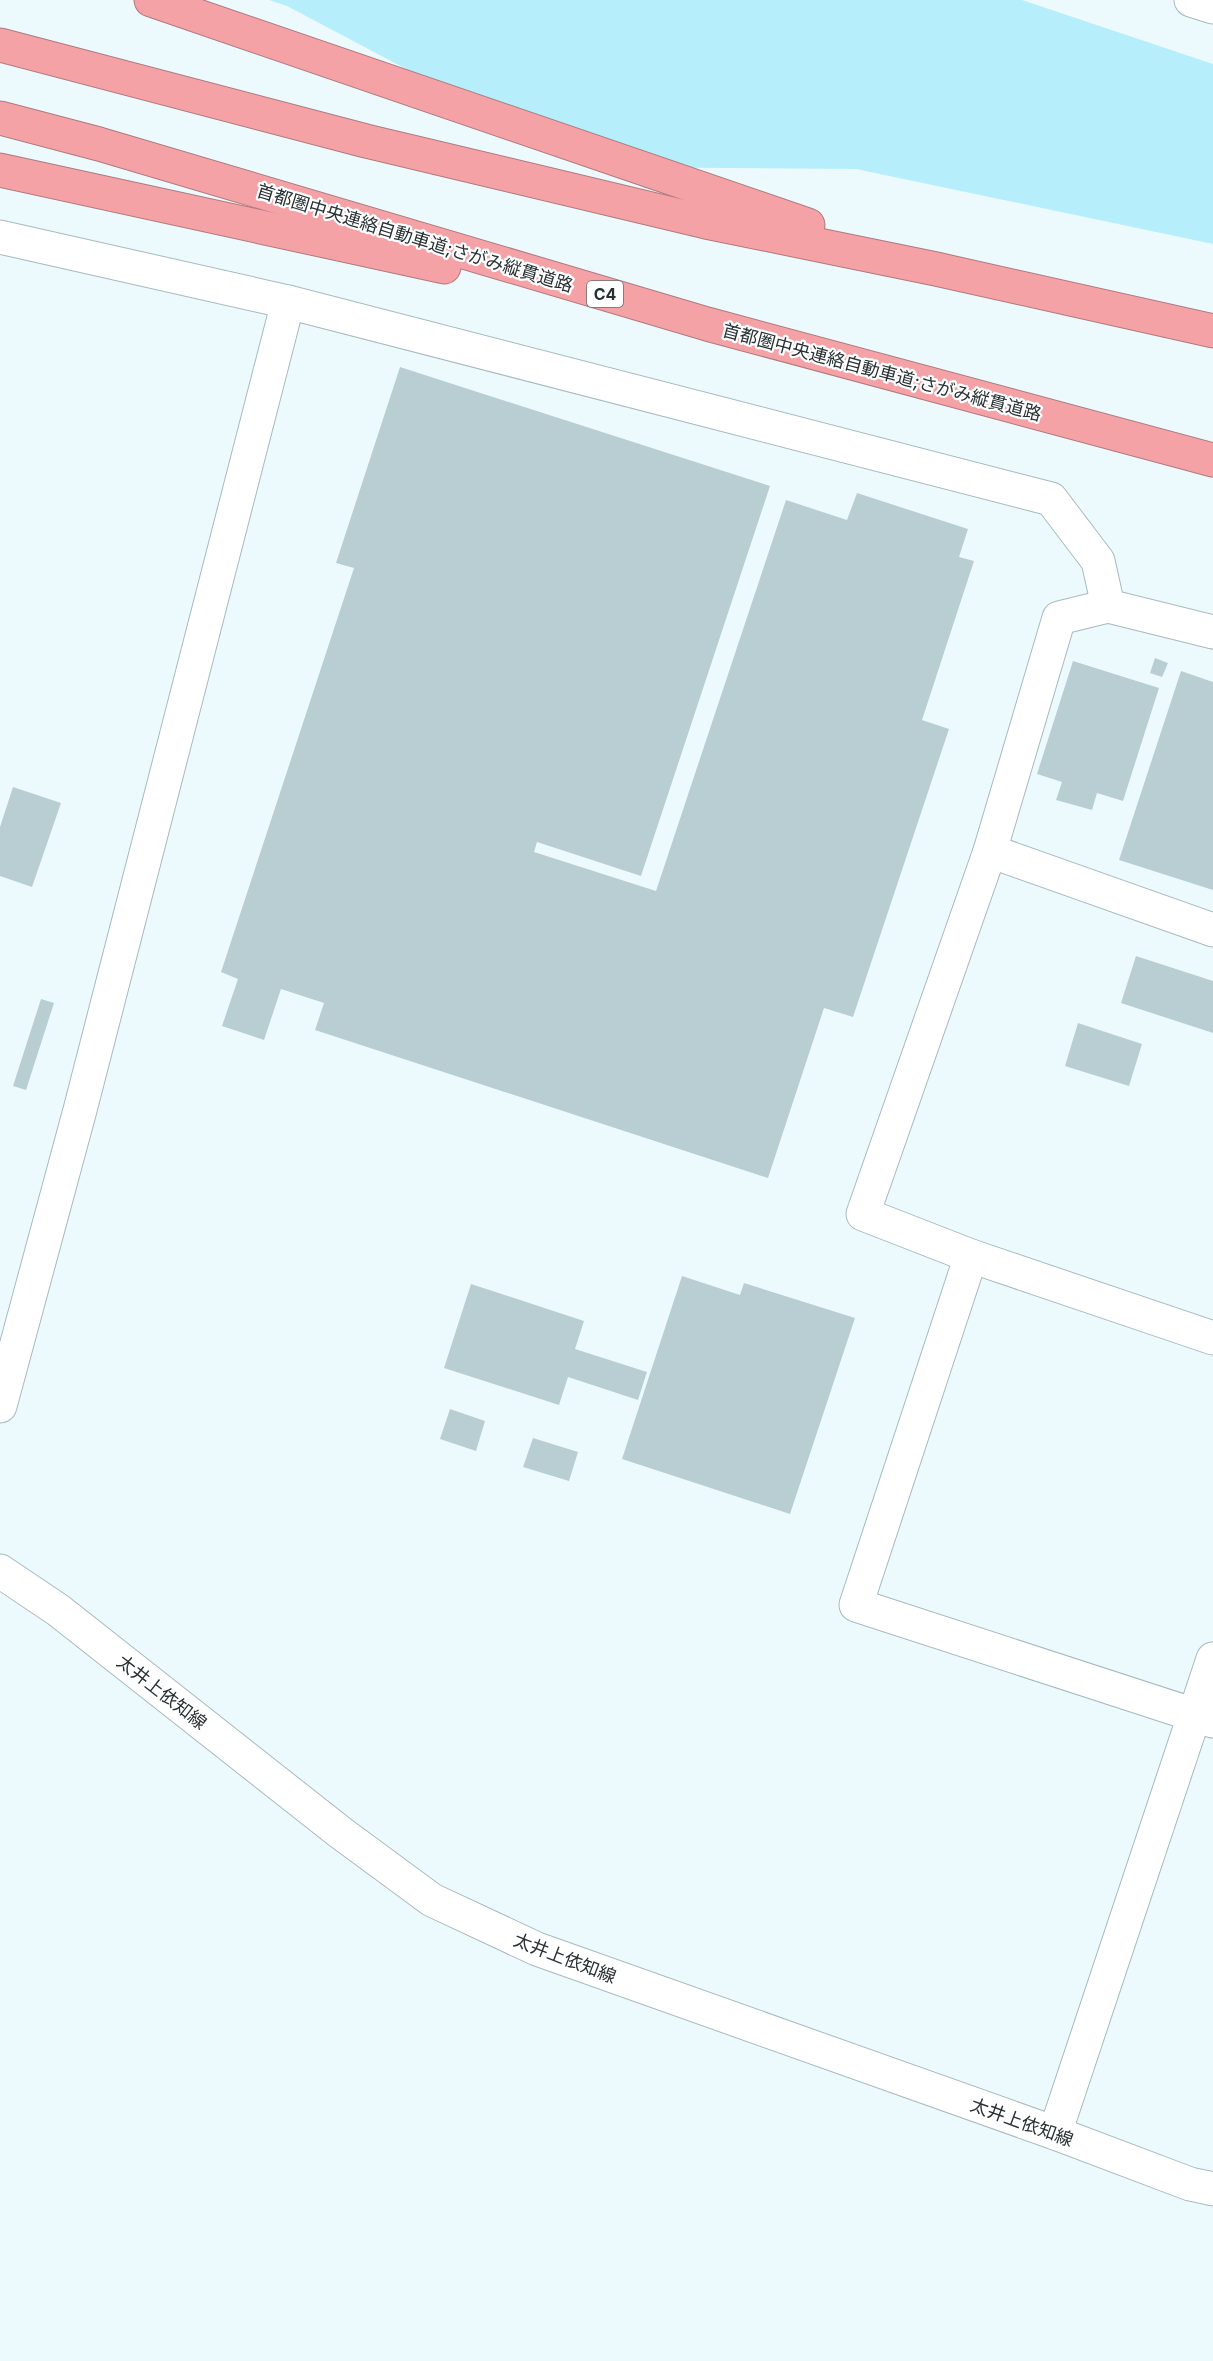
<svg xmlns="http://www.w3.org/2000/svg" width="1213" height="2361" font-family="Inter,'Noto Sans JP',sans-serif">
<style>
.green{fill:#b7eefc}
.building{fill:#b9ced3}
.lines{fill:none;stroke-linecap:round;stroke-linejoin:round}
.street-casing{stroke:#a6bac0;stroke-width:35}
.secondary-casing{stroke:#a6bac0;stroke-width:35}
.highway-casing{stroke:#ad7a7e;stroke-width:35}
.street{stroke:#fff;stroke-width:33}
.secondary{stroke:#fff;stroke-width:33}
.highway{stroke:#f5a2a7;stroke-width:33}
.labels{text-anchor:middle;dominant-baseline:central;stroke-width:4.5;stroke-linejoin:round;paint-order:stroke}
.shield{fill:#fff;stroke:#686e70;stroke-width:1.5}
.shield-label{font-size:16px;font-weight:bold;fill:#273032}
.street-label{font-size:18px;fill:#273032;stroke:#fff}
</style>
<rect width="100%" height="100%" fill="#edfafd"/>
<path class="green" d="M269 0H1022L1213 64V244L856 169 591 167 287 6Z"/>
<g class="building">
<path d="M400 367 770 486 641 876 537 842 534 852 656 891 786 500 847 520 857 493 968 529 959 557 974 561 922 720 949 729 853 1017 824 1008 768 1178 315 1030 324 1003 281 989 264 1040 222 1026 238 979 221 972 354 568 336 563Z"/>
<path d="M1155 658 1168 663 1162 677 1150 673Z"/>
<path d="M1073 661 1159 688 1123 801 1097 793 1092 810 1056 800 1062 782 1037 774Z"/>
<path d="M1181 671 1213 682V890L1119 860Z"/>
<path d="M13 787 61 803 32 887 0 876V827Z"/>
<path d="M1136 956 1213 981V1033L1121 1003Z"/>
<path d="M41 999 54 1003 26 1090 13 1086Z"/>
<path d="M1078 1023 1142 1044 1129 1086 1065 1066Z"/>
<path d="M682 1276 740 1295 744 1283 855 1318 790 1514 622 1459Z"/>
<path d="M471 1284 584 1321 575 1349 647 1372 638 1400 568 1377 559 1405 444 1368Z"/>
<path d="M450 1409 485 1421 476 1451 440 1439Z"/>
<path d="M533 1438 578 1452 569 1481 523 1467Z"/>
</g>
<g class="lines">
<g class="street-casing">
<g id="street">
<path d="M1191 0 1213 7"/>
<path d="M0 237 288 302"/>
<path d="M1213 632 1108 606 1059 618 990 851 863 1214 971 1256 1213 1338"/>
<path d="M990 851 1213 930"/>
<path d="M971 1256 856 1605 1213 1721"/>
<path d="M0 1406 80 1110 288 302 1051 499 1098 561 1108 606"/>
<path d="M1055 2133 1213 1659"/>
</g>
</g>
<g class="secondary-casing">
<path id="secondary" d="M0 1571 58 1610 341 1833 432 1900 537 1949 1055 2133 1190 2184 1213 2189"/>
</g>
<g class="highway-casing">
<g id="highway">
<path d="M151 0 808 225"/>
<path d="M0 45 366 141 706 222 936 269 1213 331"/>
<path d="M0 118 99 144 707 324 1213 460"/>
<path d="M0 170 444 267"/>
</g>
</g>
<use href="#street" class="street"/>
<use href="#secondary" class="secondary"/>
<use href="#highway" class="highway"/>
</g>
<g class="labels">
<rect class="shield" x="587" y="281" width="36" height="26" rx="4.5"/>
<g class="shield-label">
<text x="605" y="294">C4</text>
</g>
<g class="street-label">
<text transform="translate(415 238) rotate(17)">首都圏中央連絡自動車道;さがみ縦貫道路</text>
<text transform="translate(882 372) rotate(15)">首都圏中央連絡自動車道;さがみ縦貫道路</text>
<text transform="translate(162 1692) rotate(38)">太井上依知線</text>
<text transform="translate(565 1958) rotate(21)">太井上依知線</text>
<text transform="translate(1022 2122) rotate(20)">太井上依知線</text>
</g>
</g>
</svg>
